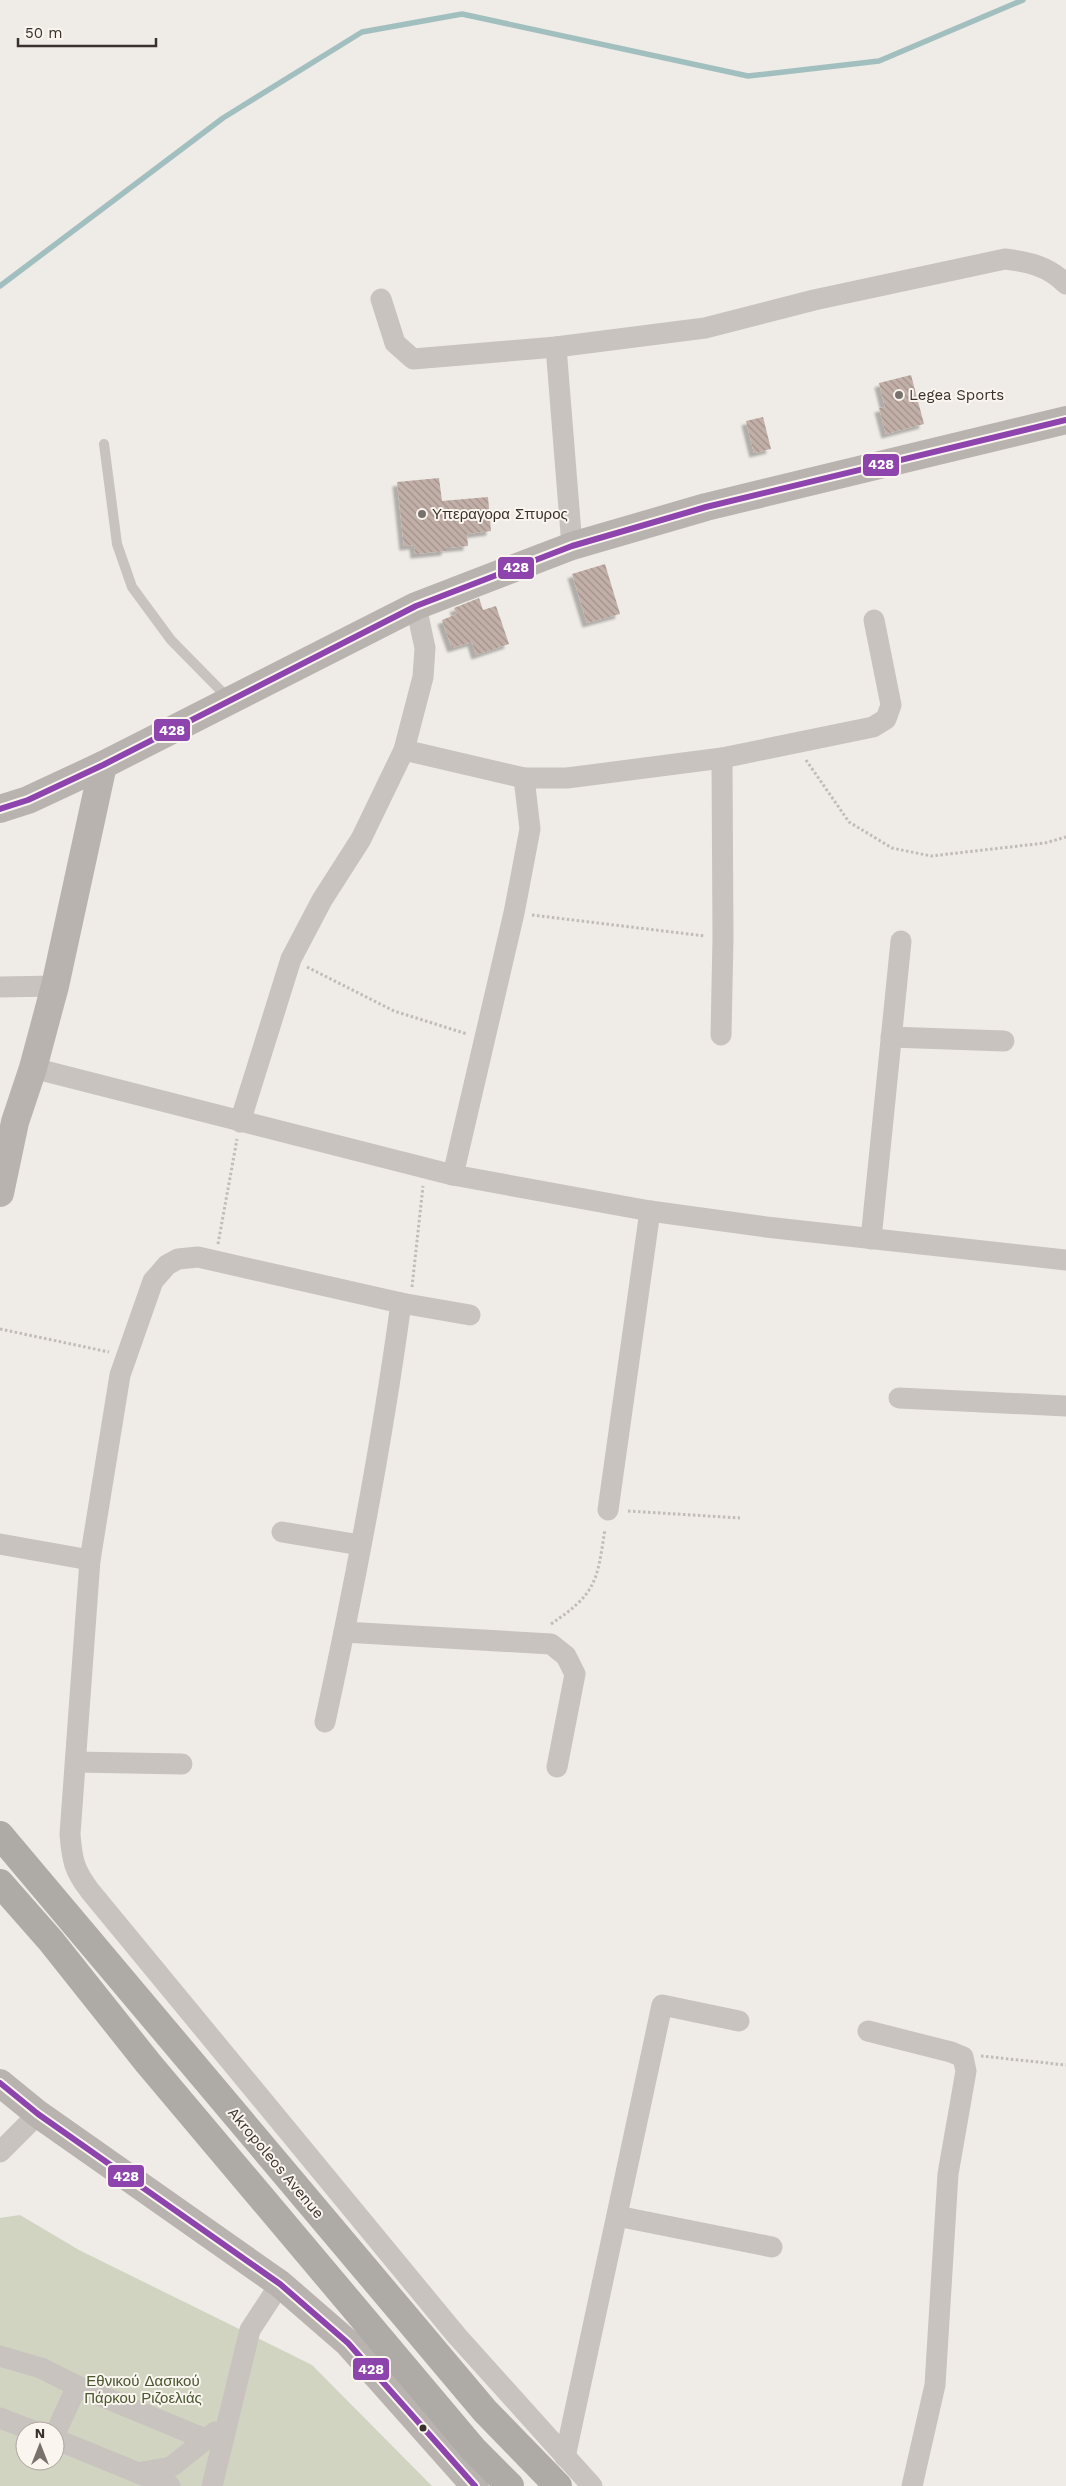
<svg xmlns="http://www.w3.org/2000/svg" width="1066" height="2486" font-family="'Work Sans',sans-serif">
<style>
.park{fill:#d0d4c1;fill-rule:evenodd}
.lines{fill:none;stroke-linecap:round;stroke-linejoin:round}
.stream{stroke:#a2bfc0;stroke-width:5.5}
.building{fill:url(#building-back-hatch);filter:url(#shadow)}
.path{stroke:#c1bcb7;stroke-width:3;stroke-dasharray:2.5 2.5;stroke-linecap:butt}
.lane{stroke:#c8c3be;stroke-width:10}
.street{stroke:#c8c3be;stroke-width:21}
.secondary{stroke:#b9b3af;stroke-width:28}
.highway{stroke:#aeaaa5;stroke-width:28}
.bus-1-casing{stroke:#faf5ee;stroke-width:10}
.bus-1{stroke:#8e44ad;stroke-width:6}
.poi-dot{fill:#79716d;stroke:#faf5ee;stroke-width:2}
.bus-dot{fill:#3a302c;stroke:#faf5ee;stroke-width:2}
.labels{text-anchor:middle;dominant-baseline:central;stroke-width:4;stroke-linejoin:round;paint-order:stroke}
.poi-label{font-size:15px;fill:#3a302c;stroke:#faf5ee;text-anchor:start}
.street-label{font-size:15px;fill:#3a302c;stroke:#faf5ee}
.park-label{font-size:15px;fill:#485730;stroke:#faf5ee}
.line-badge{stroke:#faf5ee;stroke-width:2}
.badge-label{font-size:14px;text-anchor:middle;font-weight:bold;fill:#fff}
</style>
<defs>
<pattern id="building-back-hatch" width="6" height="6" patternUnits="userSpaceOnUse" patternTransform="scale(1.25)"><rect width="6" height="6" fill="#c2b0a8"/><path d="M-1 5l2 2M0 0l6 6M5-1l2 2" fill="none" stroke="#9f9089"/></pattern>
<filter id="shadow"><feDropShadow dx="-4.5" dy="4.5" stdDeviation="1" flood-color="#0004"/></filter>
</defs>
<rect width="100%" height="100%" fill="#efebe6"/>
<path class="park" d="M20 2215 79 2250 312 2365 432 2486H0V2218ZM25 2431H55V2461H25Z"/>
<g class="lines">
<path class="stream" d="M0 286 223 118 362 32 462 14 748 76 879 61 1023 0"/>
</g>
<g class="building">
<path d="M911 375 924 424 886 434 879 408 885 407 879 383Z"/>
<path d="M763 417 771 449 754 453 746 421Z"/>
<path d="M439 478 442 501 488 497 491 531 467 534 468 546 446 548V551L415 554 414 545 404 546 397 482Z"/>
<path d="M605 564 620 614 587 623 572 574Z"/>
<path d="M479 598 483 610 496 606 509 644 476 655 472 642 452 648 442 620 457 614 454 608Z"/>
</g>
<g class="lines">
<g class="path">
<path d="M806 760 849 822 892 848 931 856 1045 843 1066 837"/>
<path d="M532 915 705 936"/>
<path d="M307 967 394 1011 467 1034"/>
<path d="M218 1244 237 1139"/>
<path d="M412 1287 423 1186"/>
<path d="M0 1329 109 1352"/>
<path d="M628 1511 740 1518"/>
<path d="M551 1624C597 1593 597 1581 605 1529"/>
<path d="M981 2056 1066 2065"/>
</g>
<path class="lane" d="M104 444 117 544 132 587 171 640 229 699"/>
<g class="street">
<path d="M381 299 395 343 413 359 556 347 705 328 814 300 1005 259C1029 262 1048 266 1066 284"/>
<path d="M556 347 572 546"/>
<path d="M404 750 524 778H567L722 758 873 727 886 719 891 705 874 620"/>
<path d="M0 987 55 986"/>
<path d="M721 1035 723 938 722 758"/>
<path d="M891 1037 1004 1041"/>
<path d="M33 1068 453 1175 650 1211 766 1227 1066 1260"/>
<path d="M240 1122 291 959 322 900 361 839 404 750 423 677 425 648 416 606"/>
<path d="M453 1175 514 913 530 829 524 778"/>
<path d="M871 1239 901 941"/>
<path d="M470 1315 401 1303 198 1257 178 1259 167 1265 153 1281 120 1375 90 1560 70 1834C72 1860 74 1870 90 1891L457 2336 592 2486"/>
<path d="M899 1398 1066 1406"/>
<path d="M608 1510 650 1211"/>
<path d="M282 1532 360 1545"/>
<path d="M0 1544 90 1560"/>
<path d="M344 1632 551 1644 566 1656 575 1674 557 1767"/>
<path d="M325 1722C355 1584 382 1444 401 1303"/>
<path d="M76 1762 182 1764"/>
<path d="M868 2031 951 2052 963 2057 966 2071 948 2174 935 2385 912 2486"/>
<path d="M0 2152 38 2114"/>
<path d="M617 2216 772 2247"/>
<path d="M0 2356 41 2368 77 2386 205 2439"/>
<path d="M0 2418 34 2431"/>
<path d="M55 2434 77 2386"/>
<path d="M55 2439 170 2486"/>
<path d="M565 2457 662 2005 739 2021"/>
<path d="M138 2473 171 2467 215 2432"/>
<path d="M212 2486 250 2330 280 2284"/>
</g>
<g class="secondary">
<path d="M0 809 28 800 103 765 416 606 572 546 706 507 1066 420"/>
<path d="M0 1193 15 1122 33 1068 55 986 103 765"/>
<path d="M0 2083 38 2114 280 2284 348 2343 475 2486"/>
</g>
<g class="highway">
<path d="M0 1835 485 2411 558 2486"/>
<path d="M0 1883 51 1941 148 2063 474 2450 510 2486"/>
</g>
<g class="bus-1-casing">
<g id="bus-1">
<path d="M0 809 28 800 103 765 416 606 572 546 706 507 1066 420"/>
<path d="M0 2083 38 2114 280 2284 348 2343 475 2486"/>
</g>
</g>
<use href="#bus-1" class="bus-1"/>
</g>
<g class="poi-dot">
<circle cx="899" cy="395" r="5"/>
<circle cx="422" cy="514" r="5"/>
</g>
<circle class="bus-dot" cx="423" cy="2428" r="4.5"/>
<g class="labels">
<g class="poi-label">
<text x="909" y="395">Legea Sports</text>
<text x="432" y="514">Υπεραγορα Σπυρος</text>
</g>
<g class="street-label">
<text transform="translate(276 2163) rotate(50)">Akropoleos Avenue</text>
</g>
<g class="park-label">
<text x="143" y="2381">Εθνικού Δασικού<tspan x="143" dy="17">Πάρκου Ριζοελιάς</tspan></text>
</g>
</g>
<g class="line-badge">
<rect x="862" y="453" width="38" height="24" rx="5" fill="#8e44ad"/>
<rect x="497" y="556" width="38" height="24" rx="5" fill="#8e44ad"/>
<rect x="153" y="718" width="38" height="24" rx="5" fill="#8e44ad"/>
<rect x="107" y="2164" width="38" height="24" rx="5" fill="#8e44ad"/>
<rect x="352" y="2357" width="38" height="24" rx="5" fill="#8e44ad"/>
</g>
<g class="badge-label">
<text x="881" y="469">428</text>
<text x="516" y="572">428</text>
<text x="172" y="735">428</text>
<text x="126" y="2181">428</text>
<text x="371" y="2374">428</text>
</g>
<g transform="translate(40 2446)"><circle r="24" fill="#faf5ee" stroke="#ada6a0"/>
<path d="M0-4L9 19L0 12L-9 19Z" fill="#79716d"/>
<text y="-8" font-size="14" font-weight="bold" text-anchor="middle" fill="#3a302c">N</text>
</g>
<path d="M18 38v8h138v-8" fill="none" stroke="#3a302c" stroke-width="2.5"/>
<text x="25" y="38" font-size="15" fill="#3a302c" stroke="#faf5ee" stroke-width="4" paint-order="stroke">50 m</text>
</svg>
